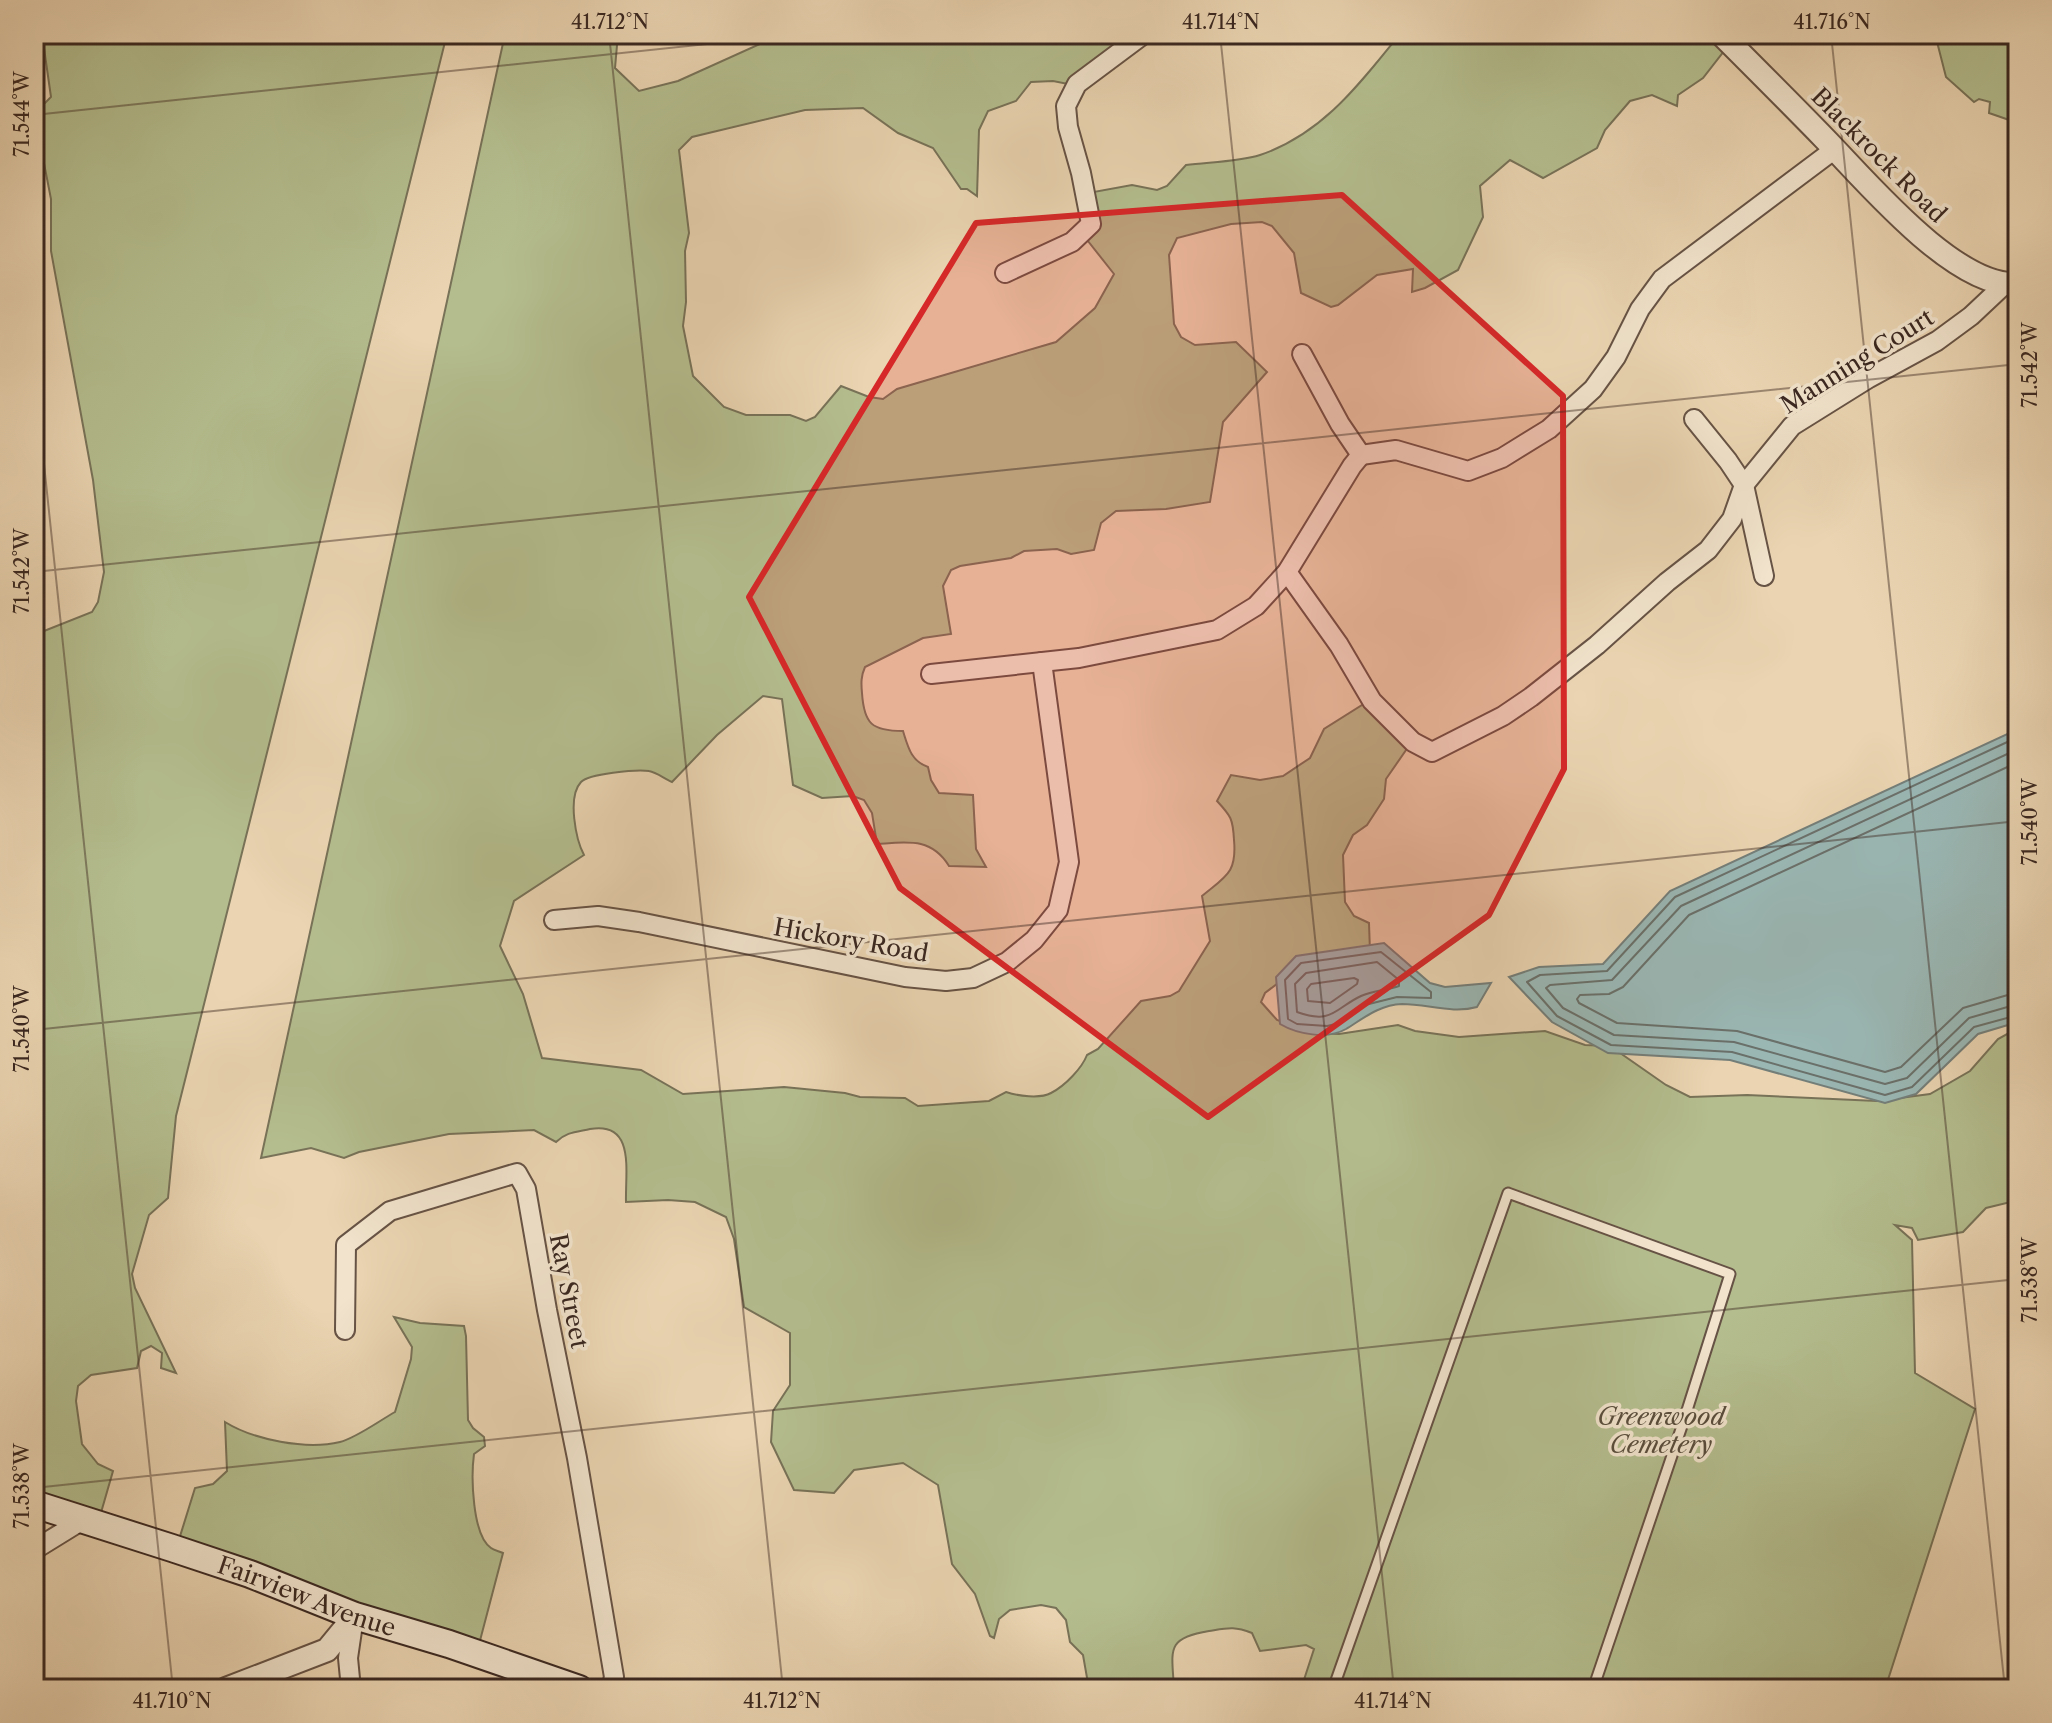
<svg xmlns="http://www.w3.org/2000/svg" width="2052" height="1723" font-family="'Libre Caslon Text',serif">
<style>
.green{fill:#b4bd8e;stroke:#787258;stroke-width:2}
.water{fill:#9ab7b4;stroke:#747e79;stroke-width:2}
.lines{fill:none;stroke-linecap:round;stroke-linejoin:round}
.shore{stroke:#6a706a;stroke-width:2}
.service-casing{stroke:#675345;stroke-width:13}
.minor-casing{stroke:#675345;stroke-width:22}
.tertiary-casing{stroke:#675345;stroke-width:26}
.secondary-casing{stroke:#3b2821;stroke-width:30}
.service{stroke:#f1e3cc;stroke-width:9}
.minor{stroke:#f1e3cc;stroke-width:18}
.tertiary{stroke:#f1e3cc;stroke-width:22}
.secondary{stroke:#f1e3cc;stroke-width:26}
.marked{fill:#d62828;fill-opacity:0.2;stroke:#d62828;stroke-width:6;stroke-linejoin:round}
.ticks{fill:none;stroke:#3b2821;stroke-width:2;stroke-opacity:0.45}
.labels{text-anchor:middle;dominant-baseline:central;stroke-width:7;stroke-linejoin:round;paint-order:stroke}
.street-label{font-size:24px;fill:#3b2821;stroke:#f1e3cc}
.park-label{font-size:24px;font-style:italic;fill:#594d3c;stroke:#f1e3cc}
.neatline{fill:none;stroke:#3b2821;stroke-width:3}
.ticks-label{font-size:20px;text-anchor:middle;fill:#3b2821}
</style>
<rect width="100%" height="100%" fill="#ead4b1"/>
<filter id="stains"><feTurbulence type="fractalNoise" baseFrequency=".0025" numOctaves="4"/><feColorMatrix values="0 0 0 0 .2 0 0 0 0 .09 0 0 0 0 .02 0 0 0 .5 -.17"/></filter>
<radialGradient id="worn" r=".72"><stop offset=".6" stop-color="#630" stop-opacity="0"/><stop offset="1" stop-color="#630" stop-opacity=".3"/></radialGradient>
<g class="green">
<path d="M42 34H447L176 1116 168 1198 149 1215 132 1274 135 1288 176 1373 161 1368 162 1353 151 1346 141 1351 137 1368 91 1375 78 1386 76 1401 82 1444 98 1464 113 1471 98 1523 34 1504V635L92 612 98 602 104 572 93 480 51 251V199L34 112V109L40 108 51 97Z"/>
<path d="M505 34H618L615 68 639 91 678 81 782 34H1146L1078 86 1053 81 1031 82 1016 101 988 111 979 130 977 196 967 189H961L933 148 898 133 863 108 805 110 692 137 679 150 689 233 685 251 686 302 683 326 693 376 724 407 746 415H790L806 421 815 417 841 386 869 397 883 399 897 389 1056 342 1095 308 1114 274 1084 236 1088 193 1132 185 1157 190 1167 186 1186 165C1209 162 1238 162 1260 155 1323 134 1360 83 1400 34H1723L1731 42 1703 78 1678 95 1677 106 1652 95 1630 101 1605 130 1597 148 1543 178 1510 160 1480 186 1483 217 1458 270 1425 288 1412 292 1413 269 1377 275 1338 305 1331 307 1301 293 1294 253 1272 226 1262 222 1231 224 1177 238 1169 255 1174 324 1181 337 1195 345 1236 342 1267 372 1223 422 1210 502 1166 509 1116 511 1101 523 1094 550 1071 554 1057 549 1024 551 1011 558 960 566 951 570 943 586 951 634 923 638 865 667C861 676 861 683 862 693 864 724 872 731 903 731 908 747 911 761 928 767L931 780 939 793 973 795 976 849 986 867 949 866C931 837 907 842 877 844L872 813 864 800 853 796 822 798 793 785 782 699 763 696 717 735 672 782C665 779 656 772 649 771 637 769 588 774 581 782 567 797 576 840 584 855L514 901 500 946 523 994 542 1058 641 1070 683 1094 784 1087 845 1093 860 1097 905 1098 918 1106 989 1101 1006 1092C1018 1096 1040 1099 1051 1093 1065 1086 1082 1068 1087 1055L1098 1049 1141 1001 1170 996 1179 991 1210 941 1202 896C1226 876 1237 873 1234 840 1233 819 1231 816 1217 801L1231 775 1260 780 1283 776 1310 758 1324 729 1370 700 1413 740 1386 779 1384 799 1367 825 1353 835 1343 855 1345 902 1354 916 1369 923 1370 952 1308 960 1265 993 1261 1002 1277 1020 1313 1033 1339 1034 1398 1025 1415 1031 1459 1037 1545 1031 1585 1045 1610 1046 1666 1085 1690 1097 1747 1095 1877 1101 1930 1094 1970 1071 1998 1039 2018 1028V1189L2015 1201 1986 1208 1963 1232 1918 1240 1912 1228 1895 1225 1912 1240 1915 1373 1975 1409 1885 1689H1301L1314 1649 1306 1645 1260 1651 1252 1633C1234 1626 1228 1628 1209 1631 1165 1638 1172 1650 1174 1689H1089L1083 1655 1070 1642 1066 1620 1056 1608 1041 1605 1010 1610 999 1619 994 1638 990 1636 975 1594 952 1564 938 1485 903 1463 854 1470 834 1493 794 1490 771 1442 773 1411 790 1385V1333L744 1307 734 1239 726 1217 695 1202 668 1200 626 1202C625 1172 636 1121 590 1129 576 1132 566 1132 556 1142L534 1130 449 1134 359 1152 344 1158 311 1148 261 1158Z"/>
<path d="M1935 34H2018V123L1989 113 1990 102 1979 99 1974 102 1946 77Z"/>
<path d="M394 1317 420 1323 464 1326 466 1336 468 1420 473 1428 484 1437 485 1446 474 1454C471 1476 472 1535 491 1548 495 1551 499 1551 503 1553L477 1652 177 1546 195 1488 213 1484 227 1471 225 1422C254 1440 306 1450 340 1442 356 1438 379 1421 395 1412L411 1359 412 1347Z"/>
</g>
<g class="water">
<path d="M2018 729V1022L1978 1034 1916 1094 1885 1103 1730 1060 1608 1053 1552 1022 1509 977 1539 967 1603 964 1670 891Z"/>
<path d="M1384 943 1430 983 1445 987 1491 983 1477 1007C1452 1014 1428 1004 1402 1004 1379 1005 1364 1018 1346 1029 1327 1040 1297 1034 1280 1024L1276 977 1296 956Z"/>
</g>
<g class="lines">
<g class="shore">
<path d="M2018 737 1675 897 1607 971 1540 975 1527 982 1557 1016 1611 1045 1732 1052 1885 1095 1912 1087 1974 1027 2018 1015"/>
<path d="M2018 749 1681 906 1612 980 1550 985 1546 988 1563 1008 1614 1035 1734 1042 1885 1084 1907 1078 1969 1018 2018 1004"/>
<path d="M2018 762 1689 915 1623 987 1609 994 1580 995 1577 999 1579 1003 1617 1023 1737 1031 1885 1072 1901 1067 1963 1008 2018 992"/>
<path d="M1381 952 1431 992V998L1397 997 1365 1005 1340 1023 1327 1026 1297 1024 1288 1019 1285 980 1301 963Z"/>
<path d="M1377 962 1399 980V986C1387 990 1373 991 1361 996 1335 1008 1333 1025 1297 1012L1295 984 1306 973Z"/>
<path d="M1354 978 1358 980 1357 984 1330 1003 1308 1001 1307 989 1311 984Z"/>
</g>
<g class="service-casing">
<path id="service" d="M1333 1689 1508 1193 1730 1274 1683 1423 1593 1689"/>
</g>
<g class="minor-casing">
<g id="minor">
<path d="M1005 273 1072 242 1091 224 1081 173 1068 127 1066 106 1077 84 1144 34"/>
<path d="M1302 354 1340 424 1361 455"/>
<path d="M1694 419 1728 461 1744 485 1764 576"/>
<path d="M1361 455 1396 450 1468 471 1502 458 1549 429 1593 389 1616 357 1640 309 1662 279 1835 149"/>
<path d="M1287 572 1339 645 1372 701 1413 742 1432 752 1503 716 1531 697 1597 645 1667 582 1708 550 1732 519 1744 485 1792 426 1869 378 1937 341 1971 316 2004 285"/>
<path d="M931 674 1079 658 1217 630 1256 606 1287 572 1352 466 1361 455"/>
<path d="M554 920 598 916 639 922 905 977 946 981 973 978 1007 962 1034 940 1058 910 1069 862 1042 662"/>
<path d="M345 1330 346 1245 390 1211 517 1173 526 1189 547 1310 577 1458 614 1677 611 1689"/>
<path d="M34 1550 81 1521"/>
<path d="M351 1689 348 1658 354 1617"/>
</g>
</g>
<g class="tertiary-casing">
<g id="tertiary">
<path d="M1721 34C1756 69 1791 104 1825 139 1867 182 1956 289 2018 284"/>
<path d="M226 1689 327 1650 355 1616"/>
</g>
</g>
<g class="secondary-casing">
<g id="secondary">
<path id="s1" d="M34 1504 172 1548 250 1574 355 1616 449 1644 579 1689"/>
</g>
</g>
<use href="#service" class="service"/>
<use href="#minor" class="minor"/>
<use href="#tertiary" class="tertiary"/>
<use href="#secondary" class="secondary"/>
</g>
<path class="marked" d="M1342 195 1563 396 1564 769 1489 915 1208 1117 900 888 749 597 976 223Z"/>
<path class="ticks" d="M609 34 783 1689M1220 34 1394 1689M1831 34 2005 1689M34 115 803 34M34 369 173 1689M34 572 2018 364M34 1030 2018 821M34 1488 2018 1279"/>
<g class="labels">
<g class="street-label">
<text transform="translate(1879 155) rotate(45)">Blackrock Road</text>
<text transform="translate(1857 361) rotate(-32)">Manning Court</text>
<text transform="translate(851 940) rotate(10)">Hickory Road</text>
<text transform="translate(569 1291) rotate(79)">Ray Street</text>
<text stroke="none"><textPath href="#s1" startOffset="288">Fairview Avenue</textPath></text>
</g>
<g class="park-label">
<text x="1661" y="1416">Greenwood<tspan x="1661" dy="28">Cemetery</tspan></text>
</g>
</g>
<rect width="2052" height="1723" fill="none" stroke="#ead4b1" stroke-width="88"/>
<rect x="44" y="44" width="1964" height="1635" class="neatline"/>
<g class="ticks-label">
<text x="610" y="29">41.712°N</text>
<text x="1221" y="29">41.714°N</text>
<text x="1832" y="29">41.716°N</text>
<text transform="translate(22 114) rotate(-90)" y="7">71.544°W</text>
<text transform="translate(2030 365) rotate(-90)" y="7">71.542°W</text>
<text transform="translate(22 571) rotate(-90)" y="7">71.542°W</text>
<text transform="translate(2030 822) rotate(-90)" y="7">71.540°W</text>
<text transform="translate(22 1029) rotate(-90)" y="7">71.540°W</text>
<text transform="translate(2030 1280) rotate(-90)" y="7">71.538°W</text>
<text transform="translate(22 1486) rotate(-90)" y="7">71.538°W</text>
<text x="172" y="1708">41.710°N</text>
<text x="782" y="1708">41.712°N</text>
<text x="1393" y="1708">41.714°N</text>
</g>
<rect width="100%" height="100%" filter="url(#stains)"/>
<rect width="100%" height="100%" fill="url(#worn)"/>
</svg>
